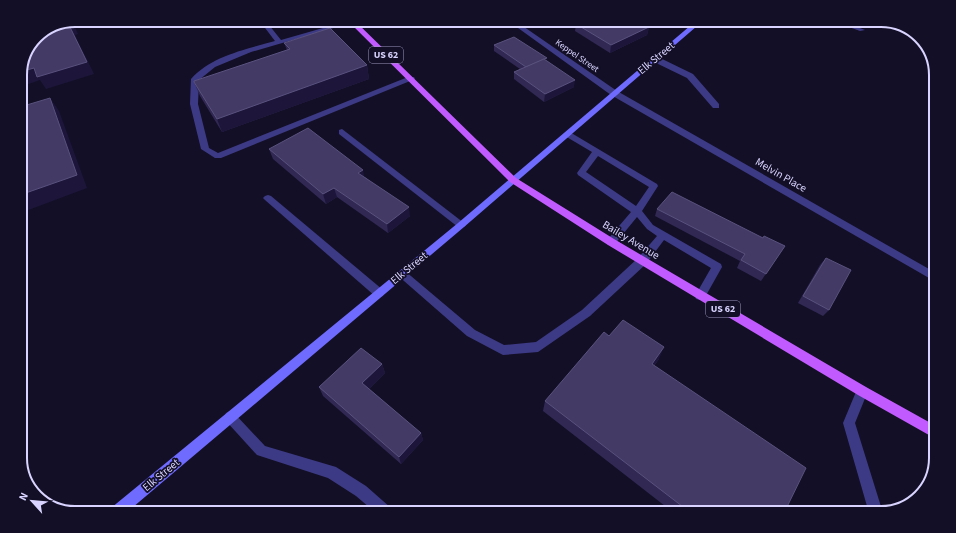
<svg xmlns="http://www.w3.org/2000/svg" width="956" height="533" font-family="'Source Sans 3',sans-serif">
<style>
.lines{fill:none;stroke-linecap:round;stroke-linejoin:round}
.service{fill:#3d3a85;fill-rule:evenodd}
.minor{fill:#3d3a85;fill-rule:evenodd}
.secondary{fill:#6f6bff;fill-rule:evenodd}
.primary{fill:#c25bff;fill-rule:evenodd}
.wall{fill:#312854}
.shaded-wall{fill:#1d163a}
.building{fill:#433a66;stroke:#5a527e}
.labels{text-anchor:middle;dominant-baseline:central;stroke-width:3.5;stroke-linejoin:round;paint-order:stroke}
.far-street-label{font-size:9px;fill:#d9d4ff;stroke:#130f26}
.shield{fill:#130f26;stroke:#9e99be;stroke-width:1}
.shield-label{font-size:10px;font-weight:bold;fill:#d9d4ff}
.street-label{font-size:11px;fill:#d9d4ff;stroke:#130f26}
.rim{fill:none;stroke:#d9d4ff;stroke-width:2}
</style>
<rect width="100%" height="100%" fill="#130f26"/>
<g class="lines">
<g class="service">
<path d="M259 20H265L281 40 351 20 354 22 251 52 215 67 199 80 198 104 209 148 218 153 408 77H414L415 79 221 158H215L201 149 190 104 191 79C211 56 247 49 275 41Z"/>
<path d="M830 20H839L865 30 860 31Z"/>
<path d="M652 57H658L693 74 719 104V108H713L687 78 652 61Z"/>
<path d="M342 129 464 223 466 225 464 227H458L339 134V130Z"/>
<path d="M568 131 657 184 658 186 642 211 653 225 721 264 722 267 704 299 700 300 696 299 695 296 711 268 664 240 646 264 590 316 538 352 503 355 467 336 396 274 397 271H405L475 330 504 345 536 342 582 310 638 258 657 236 647 229 637 217 614 245H608L606 242 608 239 631 212 578 175 577 173 592 152 565 136 564 134ZM598 156 649 187 636 206 586 172Z"/>
<path d="M268 195 271 196 383 290 384 293 383 296 379 297 375 296 265 200 263 198 265 196Z"/>
<path d="M862 386 866 387 868 391 855 423 883 513H869L843 423 858 387Z"/>
<path d="M230 411 234 413 265 446 336 467 366 486 391 508 393 513H376L356 496 328 478 257 455 226 421 224 417 226 413Z"/>
</g>
<path class="minor" d="M507 20H514L617 91 936 273V282L611 95Z"/>
<path class="secondary" d="M697 20H704L464 227 126 513H109L111 508 458 223Z"/>
<path class="primary" d="M347 20H354L516 178 614 239 866 387 936 426V439L858 395 608 245 510 182Z"/>
</g>
<g class="wall">
<path d="M434 20H456L442 26Z"/>
<path d="M576 24 649 27 647 35 610 53 575 31Z"/>
<path d="M284 43 367 65 369 79 222 132 200 96 194 82 287 50Z"/>
<path d="M494 45 574 87 544 102 514 79V72L520 69 494 51Z"/>
<path d="M269 149 365 177 410 216 388 233 337 197 326 204 273 159Z"/>
<path d="M657 209 763 238 785 246 761 281 737 268 740 261 655 216Z"/>
<path d="M826 258 829 310 823 316 798 303 820 265Z"/>
<path d="M609 336 659 359 654 366 784 513H674L543 411 545 401Z"/>
<path d="M382 364 385 373 369 389 421 433 423 440 401 464 323 396 319 387Z"/>
</g>
<g class="shaded-wall">
<path d="M442 20H456L442 26Z"/>
<path d="M72 21 78 34 75 35 94 74 46 89 40 80 20 87V72L34 68 68 23Z"/>
<path d="M649 27 647 35 610 53 611 45Z"/>
<path d="M367 65 369 79 222 132 217 119Z"/>
<path d="M575 80 574 87 544 102 545 94Z"/>
<path d="M50 98 59 111 87 188 23 212 20 209V195Z"/>
<path d="M363 170 365 180 358 173Z"/>
<path d="M334 188 337 197 326 204 323 194Z"/>
<path d="M409 207 410 216 388 233 387 224Z"/>
<path d="M664 347 659 359 646 375 652 364Z"/>
<path d="M382 364 385 373 366 392 362 383Z"/>
<path d="M421 433 423 440 401 464 399 457Z"/>
</g>
<g class="building">
<path d="M585 20H635L649 27 611 45 576 24Z"/>
<path d="M71 22 68 23 87 62 37 77 34 68 20 72 36 36Z"/>
<path d="M330 28 367 65 217 119 194 82V81L290 49 284 43Z"/>
<path d="M514 37 547 58 544 59 526 67 494 45Z"/>
<path d="M544 59 575 80 545 94 514 72Z"/>
<path d="M50 98 77 175 20 195V107Z"/>
<path d="M308 128 363 170 358 173 409 207 387 224 334 188 323 194 269 149Z"/>
<path d="M672 192 763 238 764 236 785 246 766 274 741 260 745 254 657 209Z"/>
<path d="M826 258 851 270 829 310 803 296Z"/>
<path d="M623 320 664 347 652 364 806 468 784 513H691L545 401 604 332 609 336Z"/>
<path d="M361 348 382 364 362 383 421 433 399 457 319 387Z"/>
</g>
<g class="labels">
<g class="far-street-label">
<text transform="translate(577 56) rotate(35)">Keppel Street</text>
</g>
<g class="shield">
<rect x="369" y="47" width="34" height="16" rx="3"/>
<rect x="706" y="301" width="34" height="16" rx="3"/>
</g>
<g class="shield-label">
<text x="386" y="55">US 62</text>
<text x="723" y="309">US 62</text>
</g>
<g class="street-label">
<text transform="translate(656 58) rotate(-40)">Elk Street</text>
<text transform="translate(781 175) rotate(30)">Melvin Place</text>
<text transform="translate(631 240) rotate(31)">Bailey Avenue</text>
<text transform="translate(409 268) rotate(-40)">Elk Street</text>
<text transform="translate(161 475) rotate(-40)">Elk Street</text>
</g>
</g>
<path d="M0 0H956V533H0ZM75 27H881A48 48 0 0 1 929 75V458A48 48 0 0 1 881 506H75A48 48 0 0 1 27 458V75A48 48 0 0 1 75 27Z" fill="#130f26" fill-rule="evenodd"/>
<path class="rim" d="M75 27H881A48 48 0 0 1 929 75V458A48 48 0 0 1 881 506H75A48 48 0 0 1 27 458V75A48 48 0 0 1 75 27Z"/>
<g transform="translate(32 501) rotate(297)" stroke="#130f26" stroke-width="3" paint-order="stroke">
<path d="M0-3L7 15L0 10L-7 15Z" fill="#d9d4ff"/>
<text y="-6" font-size="11" font-weight="bold" text-anchor="middle" fill="#d9d4ff">N</text>
</g>
</svg>
